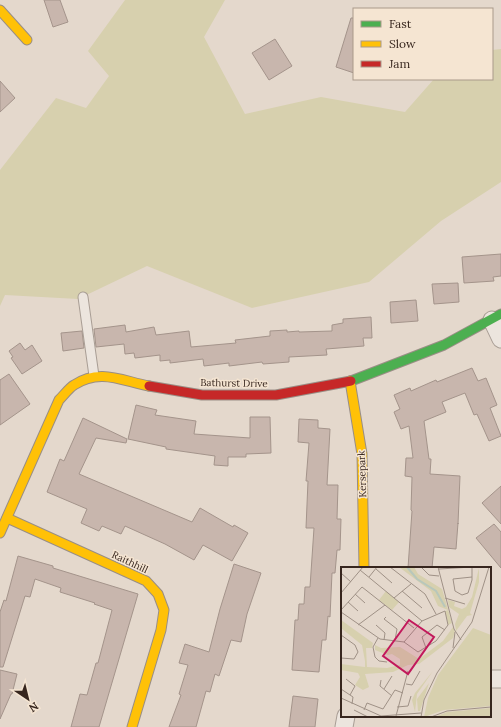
<svg xmlns="http://www.w3.org/2000/svg" width="501" height="727" font-family="Lora,serif">
<style>
.green{fill:#d7d0ae}
.building{fill:#c8b6ad;stroke:#a4948b}
.lines{fill:none;stroke-linecap:round;stroke-linejoin:round}
.lane-casing{stroke:#a99e95;stroke-width:11}
.street-casing{stroke:#a99e95;stroke-width:19}
.fast-casing{stroke:#998e85;stroke-width:11}
.slow-casing{stroke:#998e85;stroke-width:11}
.jam-casing{stroke:#998e85;stroke-width:11}
.lane{stroke:#ece5de;stroke-width:9}
.street{stroke:#ece5de;stroke-width:17}
.fast{stroke:#4caf50;stroke-width:9}
.slow{stroke:#ffc107;stroke-width:9}
.jam{stroke:#c62828;stroke-width:9}
.labels{text-anchor:middle;dominant-baseline:central;stroke-width:3;stroke-linejoin:round;paint-order:stroke}
.street-label{font-size:10px;fill:#37261e;stroke:#f5e5d2}
.inset-river{fill:none;stroke:#b8c7bb;stroke-width:2}
.inset-road{fill:none;stroke:#9f9186;stroke-width:1}
.view{fill:#c2185b;fill-opacity:0.15;stroke:#c2185b;stroke-width:2}
.inset-edge{fill:none;stroke:#37261e;stroke-width:2}
</style>
<rect width="100%" height="100%" fill="#e4d8cc"/>
<path class="green" d="M125 0H225L204 37 245 114 321 97 405 112 434 79H492V50L501 49V182L441 221 369 282 252 308 147 266 78 299 5 295 0 306V170L56 98 86 108 109 76 88 51Z"/>
<g class="building">
<path d="M44 0H60L68 22 53 27Z"/>
<path d="M351 18H354V73L336 67Z"/>
<path d="M275 39 292 66 269 80 252 53Z"/>
<path d="M0 81 15 98 0 112Z"/>
<path d="M501 254V276L493 277 494 281 464 283 462 257Z"/>
<path d="M458 283 459 302 434 304 432 284Z"/>
<path d="M416 300 418 321 391 323 390 302Z"/>
<path d="M371 317 372 338H363L364 346 326 349 327 355 289 357V362L263 364 262 362 229 366V363L204 366 203 359 170 363V360L160 361V355L135 358 134 353 125 354 124 344 96 347 94 329 125 325 126 332 154 327 156 335 189 331 191 347 236 343 235 340 270 336V331L287 330V332L299 331V332L332 331V325L343 323V319Z"/>
<path d="M82 331 84 348 63 351 61 333Z"/>
<path d="M20 343 25 350 32 345 42 361 22 374 11 358 13 357 9 351Z"/>
<path d="M472 368 478 381 486 378 497 405 490 408 501 436 489 441 477 414 474 415 465 393 442 402 446 412 424 421 429 459H431L430 474 460 476 458 524V523L456 549 434 547 432 568H408L412 511 411 510 412 477 405 476 406 458H413L409 426 401 429 394 412 400 409 394 395 410 388 411 391 436 380 437 382Z"/>
<path d="M9 374 30 404 0 425V380Z"/>
<path d="M136 405 157 410 155 415 196 421 194 434 250 438V417H270L271 453 246 454V457H228V466L214 465 215 456 166 449V447L128 439Z"/>
<path d="M83 418 127 439 126 443 96 438 79 474 192 522 200 508 233 527 234 525 248 533 232 561 203 545 194 560 165 544 125 526 121 534 102 526 99 531 81 523 87 509 47 492 60 459 64 461Z"/>
<path d="M299 419 318 420V428L330 429 327 485H338L337 519H341L340 550H337L335 573H332L330 617 328 616 326 640H322L319 672 292 670 295 620H298L299 604H304L305 587H310L314 528H306L308 481H306L309 443 298 442Z"/>
<path d="M501 486V524L482 503Z"/>
<path d="M494 524 501 532V568L476 538Z"/>
<path d="M18 556 53 566V568L138 594 99 727H71L80 694 87 695 96 663H98L112 610 94 604 95 603 60 592 61 588 35 579 30 597 25 596 3 667H0V612L4 600 6 601Z"/>
<path d="M234 564 261 573 247 614 241 642 231 640 219 676 215 674 210 692 206 691 196 727H169L181 695 179 694 188 665 179 663 185 644 209 652 220 609Z"/>
<path d="M0 670 17 674 12 694H11L0 719Z"/>
<path d="M293 696 318 699 315 727H289Z"/>
</g>
<g class="lines">
<g class="lane-casing">
<path id="lane" d="M83 297 94 376"/>
</g>
<g class="street-casing">
<g id="street">
<path d="M492 320 501 339"/>
<path d="M490 679H501"/>
<path d="M344 727 346 716"/>
</g>
</g>
<g class="fast-casing">
<path id="fast" d="M351 381 444 345 501 314"/>
</g>
<g class="slow-casing">
<g id="slow">
<path d="M0 10 27 40"/>
<path d="M350 381 362 454 364 568"/>
<path d="M7 518 146 581 158 594 164 610 161 630 132 727"/>
<path d="M0 533 59 400C64 395 69 388 74 385 100 368 122 381 149 386"/>
</g>
</g>
<g class="jam-casing">
<path id="jam" d="M149 386 202 395H276L351 381"/>
</g>
<use href="#lane" class="lane"/>
<use href="#street" class="street"/>
<use href="#fast" class="fast"/>
<use href="#slow" class="slow"/>
<use href="#jam" class="jam"/>
</g>
<g class="labels">
<g class="street-label">
<text transform="translate(234 383) rotate(1)">Bathurst Drive</text>
<text transform="translate(362 474) rotate(-92)">Kersepark</text>
<text transform="translate(130 562) rotate(25)">Raithhill</text>
</g>
</g>
<g transform="translate(341 567)">
<rect width="150" height="150" fill="#e4d8cc"/>
<path d="M58 0H73L77 7 101 22 111 56 107 58 104 44 107 43 97 39 90 24ZM138 1V15L129 46 131 48 126 49 115 64 114 57 118 47 108 40 107 33 114 35 113 39 121 42 125 40 131 30ZM45 24 58 35 51 43 38 33ZM0 53 32 76 31 81H25L26 100 46 101 59 98V92L51 87 47 88 34 83V78L40 81 59 80 78 92 102 74 112 60 114 64 112 71 78 97 67 98 52 105 24 107 28 120 22 123 14 118 19 110 17 106 0 103V97L24 100V94L21 78 0 61ZM132 61 150 68V139L103 143 83 150 87 131 97 108ZM92 104 76 127 74 145 71 133 74 126ZM88 116 79 144H77L76 132ZM150 141V150H94L106 145Z" fill="#d7d0ae"/>
<path class="inset-river" d="M66 0 76 12 95 24 104 40"/>
<path class="inset-road" d="M49 0 84 27 95 47M80 0 88 8 98 9M97 0 113 62 120 73M131 0V13L127 26 121 28 114 24 112 12 131 10M35 2 51 16M98 2 131 0M19 3 81 54M0 6 10 15M28 10 36 0M61 24 81 41M0 26 22 0M14 27 24 36M53 31 70 17M104 31 124 37M7 35 17 44M0 43 21 20 73 61M0 45 39 72 63 75 77 85 95 74 107 58 104 44M45 50 43 52 56 62 54 73M17 58 44 38M35 58 44 66 43 73M0 68 14 78 17 85 13 92 0 91M37 71 32 80 34 90 38 94 46 95M63 75 81 54 104 44M85 81 81 70 96 58 104 63M112 81 114 65M5 112 14 119 9 128M40 113 39 119 51 129M65 117 71 118 79 104M0 122 12 130 11 137M43 122 51 109M0 131 40 149 80 146M56 140 67 139 70 129M13 143 27 150M23 143 26 136 42 142 54 123 62 126M55 149 67 104M80 150 83 133 96 106 131 55 148 0M90 150 106 144 150 140"/>
<path class="view" d="M68 53 93 70 67 107 42 89Z"/>
<rect width="150" height="150" class="inset-edge"/>
</g>
<rect x="353" y="8" width="140" height="72" fill="#f5e5d2" stroke="#a9998a"/>
<rect x="361" y="21" width="20" height="6" fill="#4caf50" stroke="#a9998a"/>
<text x="389" y="28" font-size="12" fill="#37261e">Fast</text>
<rect x="361" y="41" width="20" height="6" fill="#ffc107" stroke="#a9998a"/>
<text x="389" y="48" font-size="12" fill="#37261e">Slow</text>
<rect x="361" y="61" width="20" height="6" fill="#c62828" stroke="#a9998a"/>
<text x="389" y="68" font-size="12" fill="#37261e">Jam</text>
<g transform="translate(28 699) rotate(145)" stroke="#f5e5d2" stroke-width="3" paint-order="stroke">
<path d="M0-3L7 15L0 10L-7 15Z" fill="#37261e"/>
<text y="-6" font-size="11" font-weight="bold" text-anchor="middle" fill="#37261e">N</text>
</g>
</svg>
